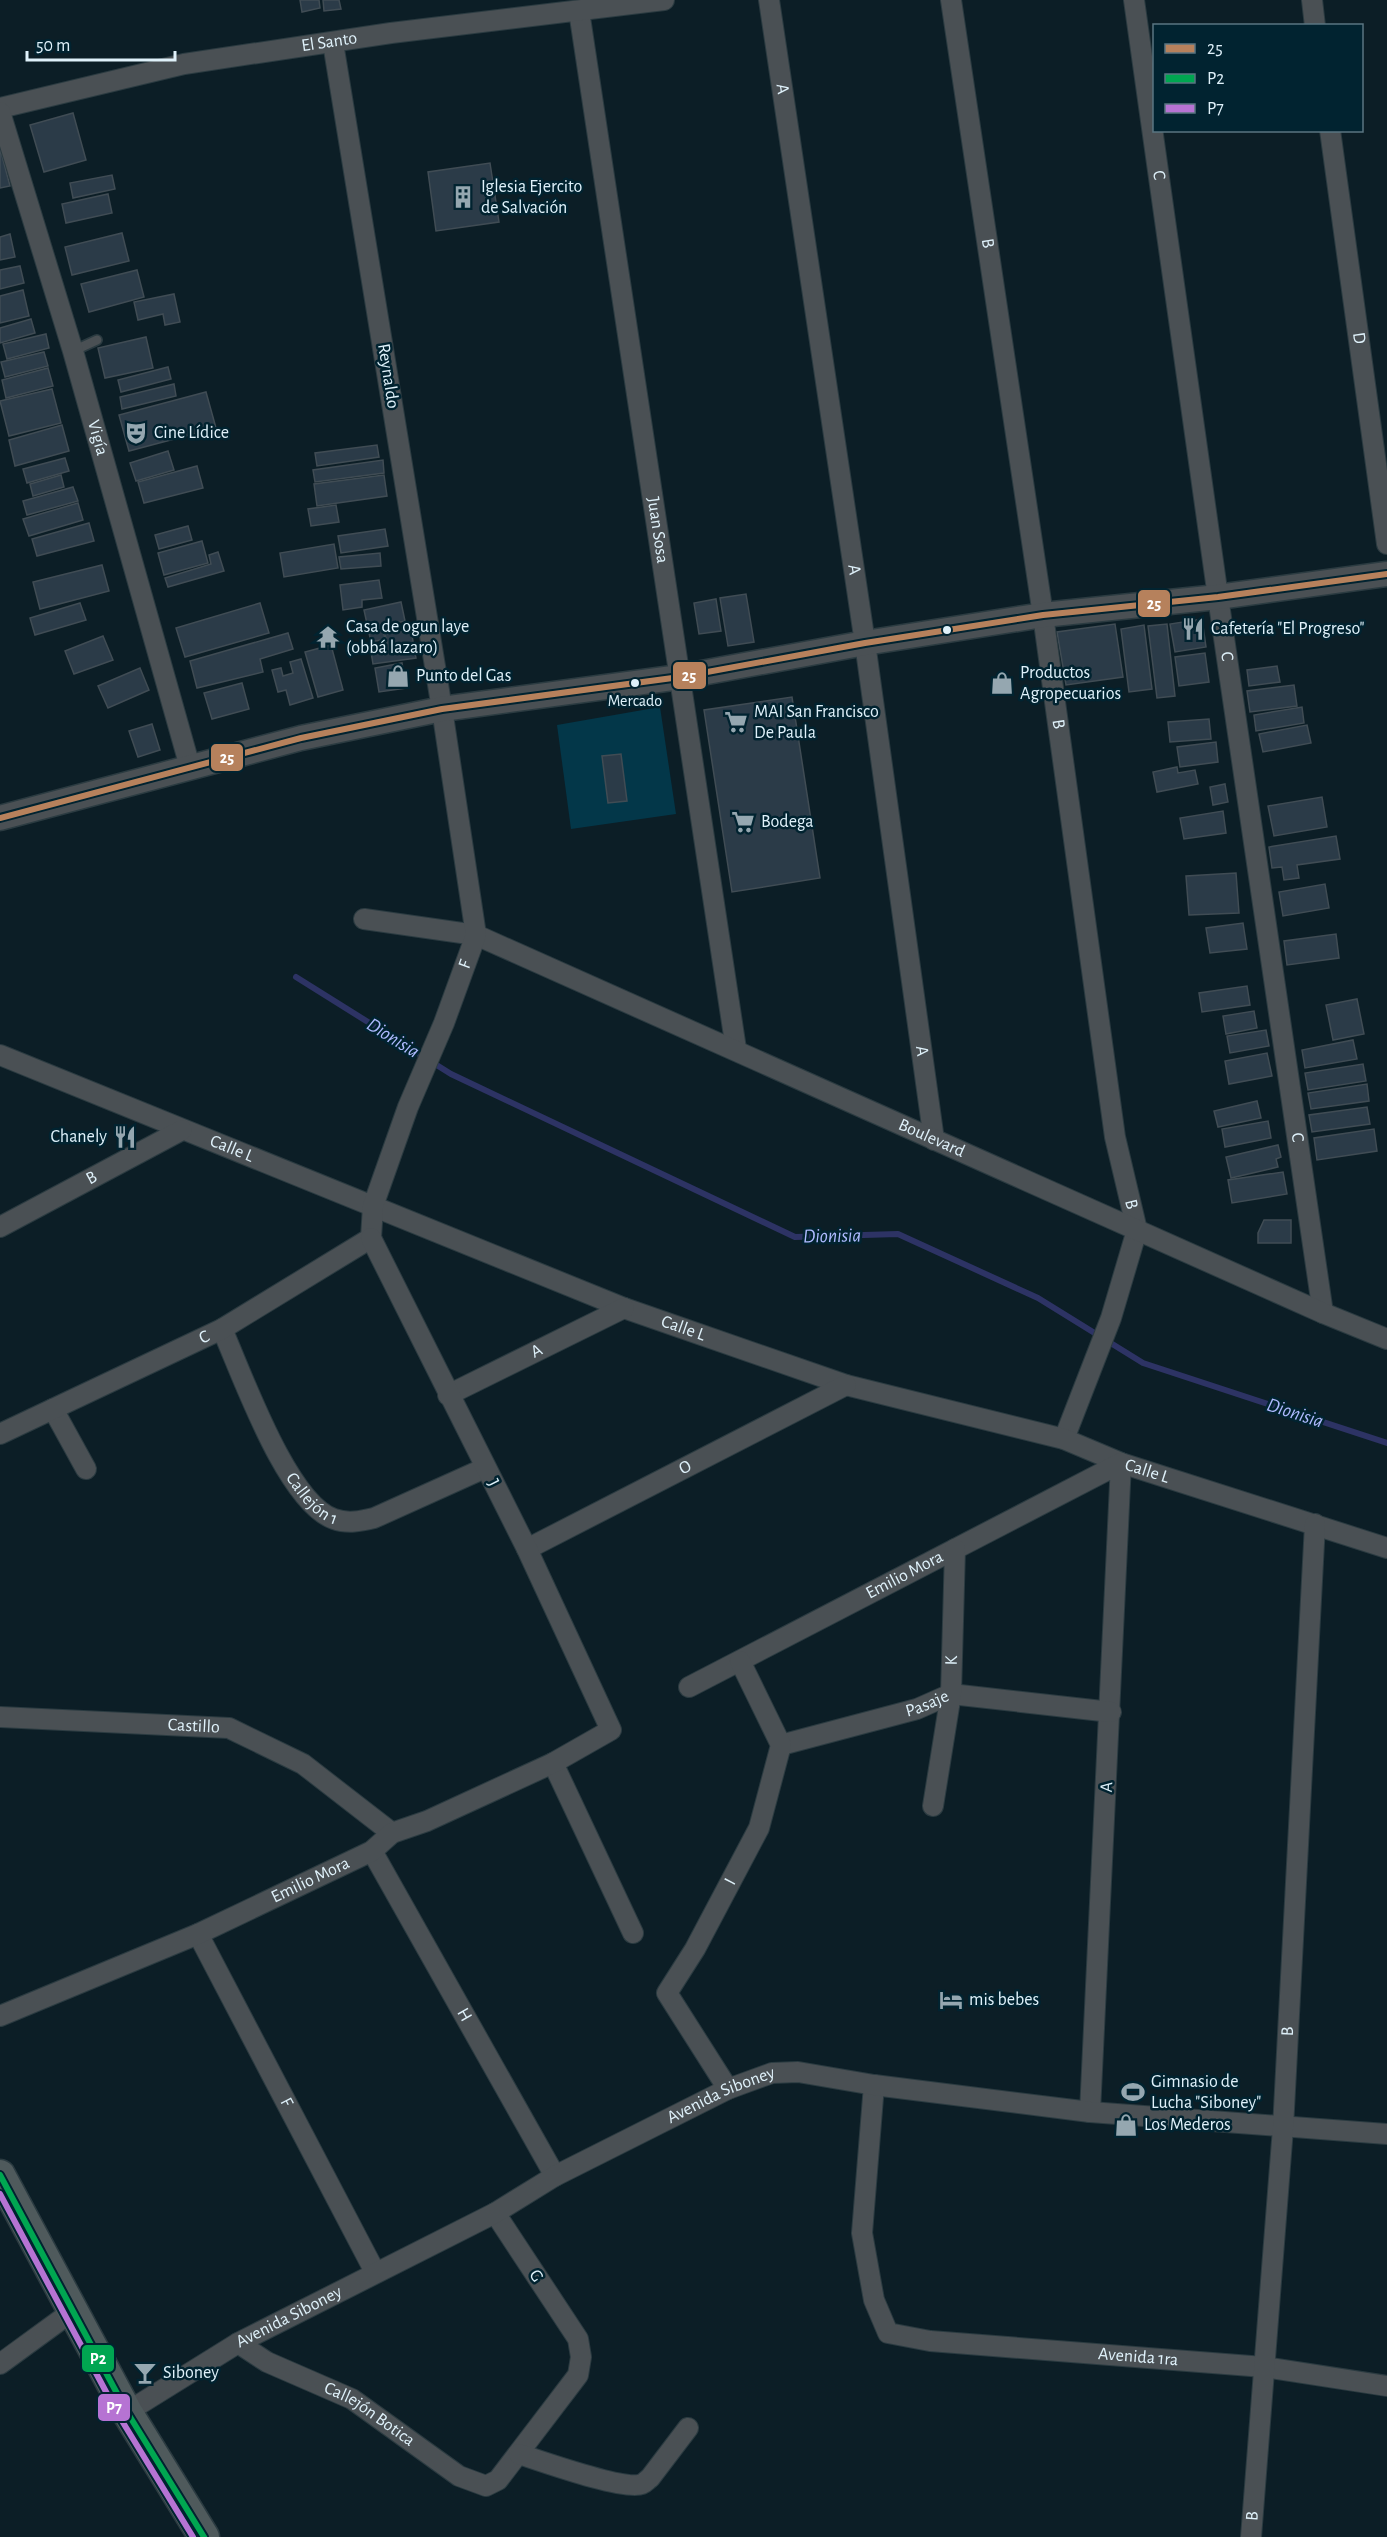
<svg xmlns="http://www.w3.org/2000/svg" width="1387" height="2537" font-family="'Alegreya Sans',sans-serif">
<style>
.green{fill:#033749}
.lines{fill:none;stroke-linecap:round;stroke-linejoin:round}
.stream{stroke:#2d3364;stroke-width:6}
.building{fill:#2b3b48;stroke:#404c54;stroke-width:1.5}
.service-casing{stroke:#2b3b41;stroke-width:12}
.minor-casing{stroke:#2b3b41;stroke-width:22}
.tertiary-casing{stroke:#2b3b41;stroke-width:27}
.primary-casing{stroke:#2b3b41;stroke-width:33}
.service{stroke:#4a5054;stroke-width:9}
.minor{stroke:#4a5054;stroke-width:20}
.tertiary{stroke:#4a5054;stroke-width:24}
.primary{stroke:#4f5a5c;stroke-width:30}
.bus-1-casing{stroke:#012330;stroke-width:10}
.bus-2-casing{stroke:#012330;stroke-width:10}
.bus-3-casing{stroke:#012330;stroke-width:10}
.bus-1{stroke:#b6815c;stroke-width:6}
.bus-2{stroke:#00a651;stroke-width:6}
.bus-3{stroke:#b673d3;stroke-width:6}
.bus-dot{fill:#dff1fa;stroke:#012330;stroke-width:2}
.labels{text-anchor:middle;dominant-baseline:central;stroke-width:5;stroke-linejoin:round;paint-order:stroke}
.bus-label{font-size:16px;fill:#dff1fa;stroke:#012330}
.street-label{font-size:18px;fill:#dff1fa;stroke:#012330}
.poi-label{font-size:18px;fill:#dff1fa;stroke:#012330;text-anchor:start}
.water-label{font-size:20px;font-style:italic;fill:#aebafe;stroke:#012330}
.line-badge{stroke:#012330;stroke-width:2}
.badge-label{font-size:16px;text-anchor:middle;font-weight:bold;fill:#fff}
</style>
<rect width="100%" height="100%" fill="#0c1e26"/>
<path class="green" d="M660 707 676 814 571 829 557 725Z"/>
<g class="lines">
<path class="stream" d="M296 977 451 1074 795 1237 898 1234 1038 1298 1143 1363 1387 1443"/>
</g>
<g class="building">
<path d="M300 0H319L320 8 302 12Z"/>
<path d="M323 0H339L341 9 324 11Z"/>
<path d="M73 113 86 160 44 172 30 125Z"/>
<path d="M0 148 10 186 0 188Z"/>
<path d="M490 163 499 222 436 231 428 172Z"/>
<path d="M112 175 115 189 73 198 70 183Z"/>
<path d="M108 194 112 213 66 223 62 204Z"/>
<path d="M122 233 129 261 72 275 65 247Z"/>
<path d="M10 234 15 257 0 260V237Z"/>
<path d="M20 266 24 283 0 289V270Z"/>
<path d="M137 270 144 297 89 312 81 284Z"/>
<path d="M23 290 29 316 0 323V296Z"/>
<path d="M174 294 180 322 165 325 163 314 138 320 134 302Z"/>
<path d="M31 319 35 333 0 343V328Z"/>
<path d="M46 334 49 348 7 359 3 344Z"/>
<path d="M146 337 153 368 105 378 98 348Z"/>
<path d="M44 352 48 366 5 377 1 362Z"/>
<path d="M168 367 171 379 121 392 118 380Z"/>
<path d="M48 368 53 386 6 398 2 380Z"/>
<path d="M174 384 176 396 122 409 120 397Z"/>
<path d="M52 389 61 423 9 436 0 401Z"/>
<path d="M206 392 216 428 129 451 119 415Z"/>
<path d="M62 425 69 451 15 466 9 440Z"/>
<path d="M377 445 379 457 317 466 315 453Z"/>
<path d="M168 451 174 470 136 481 130 463Z"/>
<path d="M65 458 69 471 27 483 23 469Z"/>
<path d="M383 460 384 473 315 482 313 470Z"/>
<path d="M197 466 203 488 144 503 138 482Z"/>
<path d="M61 475 64 487 33 496 30 484Z"/>
<path d="M384 475 387 496 317 506 314 484Z"/>
<path d="M73 487 78 501 27 515 23 501Z"/>
<path d="M78 503 83 520 29 536 23 519Z"/>
<path d="M336 505 339 522 311 526 308 509Z"/>
<path d="M89 523 94 541 37 556 32 539Z"/>
<path d="M188 526 192 540 159 549 155 535Z"/>
<path d="M385 529 388 546 341 553 338 536Z"/>
<path d="M202 541 208 563 164 575 158 553Z"/>
<path d="M334 544 338 568 284 577 280 553Z"/>
<path d="M218 552 224 571 168 587 165 578 211 564 209 555Z"/>
<path d="M380 553 381 566 341 569 339 557Z"/>
<path d="M102 565 109 591 40 609 33 582Z"/>
<path d="M379 580 382 598 362 600V607L343 610 340 585Z"/>
<path d="M746 594 754 642 728 646 720 598Z"/>
<path d="M716 599 721 631 699 634 694 603Z"/>
<path d="M401 602 405 621 382 626 385 639 371 642 364 610Z"/>
<path d="M80 603 86 620 35 635 30 618Z"/>
<path d="M260 603 269 633 185 657 176 628Z"/>
<path d="M1202 619 1206 647 1175 652 1170 624Z"/>
<path d="M1115 624 1123 677 1066 685 1057 632Z"/>
<path d="M1167 624 1175 696 1157 698 1148 626Z"/>
<path d="M1144 625 1152 689 1129 692 1121 629Z"/>
<path d="M411 630 416 658 373 664 370 646 387 643 385 634Z"/>
<path d="M288 633 293 649 260 659 263 672 197 688 190 661Z"/>
<path d="M103 636 113 660 74 674 65 651Z"/>
<path d="M331 645 343 690 318 697 305 652Z"/>
<path d="M1205 653 1209 682 1179 686 1175 657Z"/>
<path d="M301 659 313 698 290 705 286 690 278 692 272 670 281 668 283 676 293 673 290 662Z"/>
<path d="M402 663 406 688 379 692 375 668Z"/>
<path d="M1277 666 1280 682 1249 686 1247 670Z"/>
<path d="M140 668 149 690 108 708 98 686Z"/>
<path d="M242 683 249 709 212 719 204 693Z"/>
<path d="M1294 685 1297 706 1250 712 1247 691Z"/>
<path d="M792 697 820 878 732 892 704 710Z"/>
<path d="M1302 707 1304 723 1256 731 1254 715Z"/>
<path d="M1209 719 1211 739 1170 742 1168 722Z"/>
<path d="M152 724 160 750 138 757 129 731Z"/>
<path d="M1307 725 1311 743 1263 752 1259 734Z"/>
<path d="M1216 742 1218 762 1180 767 1177 747Z"/>
<path d="M621 754 627 801 608 803 602 756Z"/>
<path d="M1177 767 1178 773 1195 770 1198 784 1157 792 1153 772Z"/>
<path d="M1225 784 1228 802 1213 805 1210 787Z"/>
<path d="M1322 797 1327 827 1274 836 1268 806Z"/>
<path d="M1223 811 1226 833 1184 839 1180 818Z"/>
<path d="M1336 836 1340 859 1297 865 1299 878 1284 880 1282 867 1272 868 1269 847Z"/>
<path d="M1236 873 1239 913 1189 915 1186 876Z"/>
<path d="M1325 884 1329 908 1283 916 1279 892Z"/>
<path d="M1243 923 1247 949 1210 953 1206 928Z"/>
<path d="M1336 934 1339 958 1287 965 1284 941Z"/>
<path d="M1247 986 1250 1005 1202 1012 1199 993Z"/>
<path d="M1357 999 1364 1034 1333 1040 1326 1005Z"/>
<path d="M1254 1011 1257 1028 1226 1034 1223 1016Z"/>
<path d="M1266 1030 1269 1046 1230 1053 1227 1036Z"/>
<path d="M1353 1040 1357 1059 1305 1068 1302 1050Z"/>
<path d="M1267 1053 1272 1076 1229 1084 1225 1061Z"/>
<path d="M1363 1064 1366 1081 1308 1090 1305 1073Z"/>
<path d="M1367 1084 1369 1101 1311 1109 1308 1093Z"/>
<path d="M1257 1101 1261 1118 1218 1127 1214 1111Z"/>
<path d="M1367 1107 1370 1124 1312 1132 1309 1115Z"/>
<path d="M1268 1121 1271 1138 1225 1147 1222 1129Z"/>
<path d="M1374 1129 1377 1151 1317 1160 1314 1138Z"/>
<path d="M1278 1145 1281 1157 1276 1159 1278 1167 1231 1178 1226 1157Z"/>
<path d="M1283 1172 1287 1194 1232 1203 1228 1180Z"/>
<path d="M1264 1220H1291V1243H1258V1233Z"/>
</g>
<g class="lines">
<g class="service-casing">
<path id="service" d="M73 351 97 340"/>
</g>
<g class="minor-casing">
<g id="minor">
<path id="s1" d="M769 0 865 643 934 1140"/>
<path id="s2" d="M951 0 1043 615 1115 1137 1137 1230 1111 1318 1064 1439"/>
<path id="s3" d="M1134 0 1218 597 1323 1313"/>
<path d="M1312 0 1315 26"/>
<path id="s4" d="M579 11 736 1049"/>
<path id="s5" d="M0 108 184 64 391 33 664 0"/>
<path id="s6" d="M0 112 73 351 190 767"/>
<path id="s7" d="M1330 130 1387 544"/>
<path id="s8" d="M364 919 476 935 1323 1313 1387 1339"/>
<path id="s9" d="M0 1055 624 1308 846 1385 1064 1439 1121 1463 1387 1548"/>
<path id="s10" d="M0 1227 182 1130"/>
<path id="s11" d="M222 1329C242 1374 287 1503 334 1519 348 1524 361 1521 374 1518L485 1468"/>
<path id="s12" d="M448 1395 624 1308"/>
<path d="M53 1409 86 1469"/>
<path id="s13" d="M0 1434 222 1329 371 1238 373 1206 408 1107 444 1023 476 935 442 709 333 43"/>
<path id="s14" d="M527 1549 846 1385"/>
<path id="s15" d="M689 1687 1121 1463 1090 2112"/>
<path id="s16" d="M0 1717 229 1728 303 1764 392 1833"/>
<path id="s17" d="M781 1745 917 1709 951 1694 1111 1712"/>
<path d="M553 1763 633 1933"/>
<path id="s18" d="M933 1806 951 1694 955 1549"/>
<path id="s19" d="M372 1851 555 2176"/>
<path id="s20" d="M198 1934 375 2272"/>
<path id="s21" d="M0 2016 198 1934 372 1851 392 1833 427 1821 553 1763 611 1730 527 1549 371 1238"/>
<path id="s22" d="M874 2085 862 2233 874 2300 888 2333 930 2341 1264 2367 1387 2386"/>
<path id="s23" d="M728 2089 667 1993 695 1949 759 1828 781 1745 740 1661"/>
<path id="s24" d="M238 2343 267 2362 352 2399 459 2476 486 2486 498 2480 578 2375 581 2357 578 2339 495 2213"/>
<path d="M0 2364 74 2310"/>
<path id="s25" d="M127 2412 238 2343 495 2213 555 2176 728 2089 772 2073 798 2072 874 2085 1090 2112 1387 2134"/>
<path d="M519 2454C541 2461 624 2491 642 2484 645 2483 647 2480 650 2478L688 2428"/>
<path id="s26" d="M1251 2537 1283 2128 1315 1524"/>
</g>
</g>
<g class="tertiary-casing">
<path id="tertiary" d="M0 818 301 738 442 709 680 677 865 643 1043 615 1218 597 1387 574"/>
</g>
<g class="primary-casing">
<path id="primary" d="M0 2175 127 2412 204 2537"/>
</g>
<use href="#service" class="service"/>
<use href="#minor" class="minor"/>
<use href="#tertiary" class="tertiary"/>
<use href="#primary" class="primary"/>
<g class="bus-1-casing">
<path id="bus-1" d="M0 818 301 738 442 709 680 677 865 643 1043 615 1218 597 1387 574"/>
</g>
<g class="bus-2-casing">
<path id="bus-2" d="M0 2175 127 2412 204 2537"/>
</g>
<g class="bus-3-casing">
<path id="bus-3" d="M0 2194 119 2416 193 2537"/>
</g>
<use href="#bus-1" class="bus-1"/>
<use href="#bus-2" class="bus-2"/>
<use href="#bus-3" class="bus-3"/>
</g>
<defs>
<g id="building-bare" transform="scale(1.8)"><path d="M-4-6H4V6H1V3H-1V6H-4ZM-2.5-4.3h1.7v1.8h-1.7ZM.8-4.3h1.7v1.8H.8ZM-2.5-1h1.7V.8h-1.7ZM.8-1h1.7V.8H.8Z" fill="#95a7b0" stroke="#012330" stroke-width="2.5" paint-order="stroke"/></g>
<g id="theatre-bare" transform="scale(1.8)"><path d="M-5-5.5Q0-4 5-5.5V0Q5 5 0 6Q-5 5-5 0ZM-3.3-2.5H-1v1.5H-3.3ZM1-2.5H3.3v1.5H1ZM-2.8 1Q0 5.5 2.8 1Z" fill="#95a7b0" stroke="#012330" stroke-width="2.5" paint-order="stroke"/></g>
<g id="restaurant-bare" transform="scale(1.8)"><path d="M-5-6h1v4h1v-4h1v4h1v-4h1v5L-1.5 .5V6h-2V.5L-5-1ZM5-6V6H3V1.5H1.5Q1.5-4 5-6Z" fill="#95a7b0" stroke="#012330" stroke-width="2.5" paint-order="stroke"/></g>
<g id="temple-bare" transform="scale(1.8)"><path d="M0-6L5-2H3V0L6.5 2.5H4V6H1.5V3h-3V6H-4V2.5H-6.5L-3 0V-2H-5Z" fill="#95a7b0" stroke="#012330" stroke-width="2.5" paint-order="stroke"/></g>
<g id="shop-bare" transform="scale(1.8)"><path d="M-5-2.5h2.3a2.7 3.5 0 0 1 5.4 0H5L5.5 6h-11ZM-1.5-2.5h3a1.5 2.3 0 0 0-3 0Z" fill="#95a7b0" stroke="#012330" stroke-width="2.5" paint-order="stroke"/></g>
<g id="supermarket-bare" transform="scale(1.8)"><path d="M-6-5.5h2.5l.6 2H6L4.5 2H-2.5L-4.4-4H-6ZM-1.5 3.2a1.3 1.3 0 1 0 .1 0ZM3 3.2a1.3 1.3 0 1 0 .1 0Z" fill="#95a7b0" stroke="#012330" stroke-width="2.5" paint-order="stroke"/></g>
<g id="hotel-bare" transform="scale(1.8)"><path d="M-6-4.5h1.5V1H6V5H4.5V3h-9V5H-6ZM-4 0a1.8 1.8 0 1 1 3.6 0ZM.5 0V-2.5h3Q6-2.5 6 0Z" fill="#95a7b0" stroke="#012330" stroke-width="2.5" paint-order="stroke"/></g>
<g id="stadium-bare" transform="scale(1.8)"><path d="M0-5a6.5 5 0 1 0 0 10a6.5 5 0 1 0 0-10ZM-3.5-1.8h7v3.6h-7Z" fill="#95a7b0" stroke="#012330" stroke-width="2.5" paint-order="stroke"/></g>
<g id="bar-bare" transform="scale(1.8)"><path d="M-6-5H6L.8 .8V4.5H3.5V6h-7V4.5H-.8V.8Z" fill="#95a7b0" stroke="#012330" stroke-width="2.5" paint-order="stroke"/></g>
</defs>
<g fill-rule="evenodd">
<use href="#building-bare" x="463" y="197"/>
<use href="#theatre-bare" x="136" y="433"/>
<use href="#restaurant-bare" x="1193" y="629"/>
<use href="#temple-bare" x="328" y="637"/>
<use href="#shop-bare" x="398" y="676"/>
<use href="#shop-bare" x="1002" y="683"/>
<use href="#supermarket-bare" x="736" y="722"/>
<use href="#supermarket-bare" x="743" y="822"/>
<use href="#restaurant-bare" x="125" y="1137"/>
<use href="#hotel-bare" x="951" y="2000"/>
<use href="#stadium-bare" x="1133" y="2092"/>
<use href="#shop-bare" x="1126" y="2125"/>
<use href="#bar-bare" x="145" y="2373"/>
</g>
<g class="bus-dot">
<circle cx="947" cy="630" r="5"/>
<circle cx="635" cy="683" r="5"/>
</g>
<g class="labels">
<g class="bus-label">
<text x="635" y="701">Mercado</text>
</g>
<g class="street-label">
<text stroke="none"><textPath href="#s5" startOffset="336">El Santo</textPath></text>
<text stroke="none"><textPath href="#s1" startOffset="90">A</textPath></text>
<text stroke="none"><textPath href="#s3" startOffset="177">C</textPath></text>
<text stroke="none"><textPath href="#s2" startOffset="246">B</textPath></text>
<text stroke="none"><textPath href="#s7" startOffset="210">D</textPath></text>
<text transform="translate(388 376) rotate(81)">Reynaldo</text>
<text stroke="none"><textPath href="#s6" startOffset="340">Vigía</textPath></text>
<text stroke="none"><textPath href="#s4" startOffset="525">Juan Sosa</textPath></text>
<text stroke="none"><textPath href="#s1" startOffset="576">A</textPath></text>
<text stroke="none"><textPath href="#s3" startOffset="663">C</textPath></text>
<text stroke="none"><textPath href="#s2" startOffset="732">B</textPath></text>
<text stroke="none"><textPath href="#s13" startOffset="711">F</textPath></text>
<text stroke="none"><textPath href="#s1" startOffset="1062">A</textPath></text>
<text stroke="none"><textPath href="#s8" startOffset="612">Boulevard</textPath></text>
<text stroke="none"><textPath href="#s3" startOffset="1149">C</textPath></text>
<text stroke="none"><textPath href="#s9" startOffset="250">Calle L</textPath></text>
<text stroke="none"><textPath href="#s10" startOffset="104">B</textPath></text>
<text stroke="none"><textPath href="#s2" startOffset="1218">B</textPath></text>
<text stroke="none"><textPath href="#s9" startOffset="736">Calle L</textPath></text>
<text stroke="none"><textPath href="#s13" startOffset="226">C</textPath></text>
<text stroke="none"><textPath href="#s12" startOffset="99">A</textPath></text>
<text stroke="none"><textPath href="#s14" startOffset="178">O</textPath></text>
<text stroke="none"><textPath href="#s9" startOffset="1222">Calle L</textPath></text>
<text transform="translate(493 1483) rotate(63)">J</text>
<text stroke="none"><textPath href="#s11" startOffset="194">Callejón 1</textPath></text>
<text stroke="none"><textPath href="#s15" startOffset="243">Emilio Mora</textPath></text>
<text stroke="none"><textPath href="#s18" startOffset="147">K</textPath></text>
<text stroke="none"><textPath href="#s17" startOffset="152">Pasaje</textPath></text>
<text stroke="none"><textPath href="#s16" startOffset="194">Castillo</textPath></text>
<text transform="translate(1107 1787) rotate(-87)">A</text>
<text stroke="none"><textPath href="#s21" startOffset="339">Emilio Mora</textPath></text>
<text stroke="none"><textPath href="#s23" startOffset="242">I</textPath></text>
<text stroke="none"><textPath href="#s19" startOffset="188">H</textPath></text>
<text stroke="none"><textPath href="#s26" startOffset="507">B</textPath></text>
<text stroke="none"><textPath href="#s25" startOffset="674">Avenida Siboney</textPath></text>
<text stroke="none"><textPath href="#s20" startOffset="190">F</textPath></text>
<text transform="translate(536 2276) rotate(57)">G</text>
<text stroke="none"><textPath href="#s25" startOffset="188">Avenida Siboney</textPath></text>
<text stroke="none"><textPath href="#s22" startOffset="504">Avenida 1ra</textPath></text>
<text stroke="none"><textPath href="#s24" startOffset="150">Callejón Botica</textPath></text>
<text stroke="none"><textPath href="#s26" startOffset="21">B</textPath></text>
</g>
<g class="poi-label">
<text x="481" y="187">Iglesia Ejercito<tspan x="481" dy="21">de Salvación</tspan></text>
<text x="154" y="433">Cine Lídice</text>
<text x="346" y="627">Casa de ogun laye<tspan x="346" dy="21">(obbá lazaro)</tspan></text>
<text x="1211" y="629">Cafetería "El Progreso"</text>
<text x="1020" y="673">Productos<tspan x="1020" dy="21">Agropecuarios</tspan></text>
<text x="416" y="676">Punto del Gas</text>
<text x="754" y="712">MAI San Francisco<tspan x="754" dy="21">De Paula</tspan></text>
<text x="761" y="822">Bodega</text>
<text x="107" y="1137" text-anchor="end">Chanely</text>
<text x="969" y="2000">mis bebes</text>
<text x="1151" y="2082">Gimnasio de<tspan x="1151" dy="21">Lucha "Siboney"</tspan></text>
<text x="1144" y="2125">Los Mederos</text>
<text x="163" y="2373">Siboney</text>
</g>
<g class="water-label">
<text transform="translate(393 1038) rotate(32)">Dionisia</text>
<text transform="translate(832 1236) rotate(-1)">Dionisia</text>
<text transform="translate(1295 1413) rotate(18)">Dionisia</text>
</g>
</g>
<g class="line-badge">
<rect x="1137" y="589" width="34" height="29" rx="6" fill="#b6815c"/>
<rect x="672" y="661" width="35" height="29" rx="6" fill="#b6815c"/>
<rect x="210" y="743" width="34" height="29" rx="6" fill="#b6815c"/>
<rect x="81" y="2344" width="34" height="29" rx="6" fill="#00a651"/>
<rect x="97" y="2393" width="34" height="29" rx="6" fill="#b673d3"/>
</g>
<g class="badge-label">
<text x="1154" y="609">25</text>
<text x="689" y="681">25</text>
<text x="227" y="763">25</text>
<text x="98" y="2364">P2</text>
<text x="114" y="2413">P7</text>
</g>
<rect x="1153" y="24" width="210" height="108" fill="#012330" stroke="#5a7581" stroke-width="1.5"/>
<rect x="1165" y="44" width="30" height="9" fill="#b6815c" stroke="#5a7581" stroke-width="1.5"/>
<text x="1207" y="54" font-size="18" fill="#dff1fa">25</text>
<rect x="1165" y="74" width="30" height="9" fill="#00a651" stroke="#5a7581" stroke-width="1.5"/>
<text x="1207" y="84" font-size="18" fill="#dff1fa">P2</text>
<rect x="1165" y="104" width="30" height="9" fill="#b673d3" stroke="#5a7581" stroke-width="1.5"/>
<text x="1207" y="114" font-size="18" fill="#dff1fa">P7</text>
<path d="M27 51v9h148v-9" fill="none" stroke="#dff1fa" stroke-width="3"/>
<text x="36" y="51" font-size="18" fill="#dff1fa" stroke="#012330" stroke-width="4.5" paint-order="stroke">50 m</text>
</svg>
